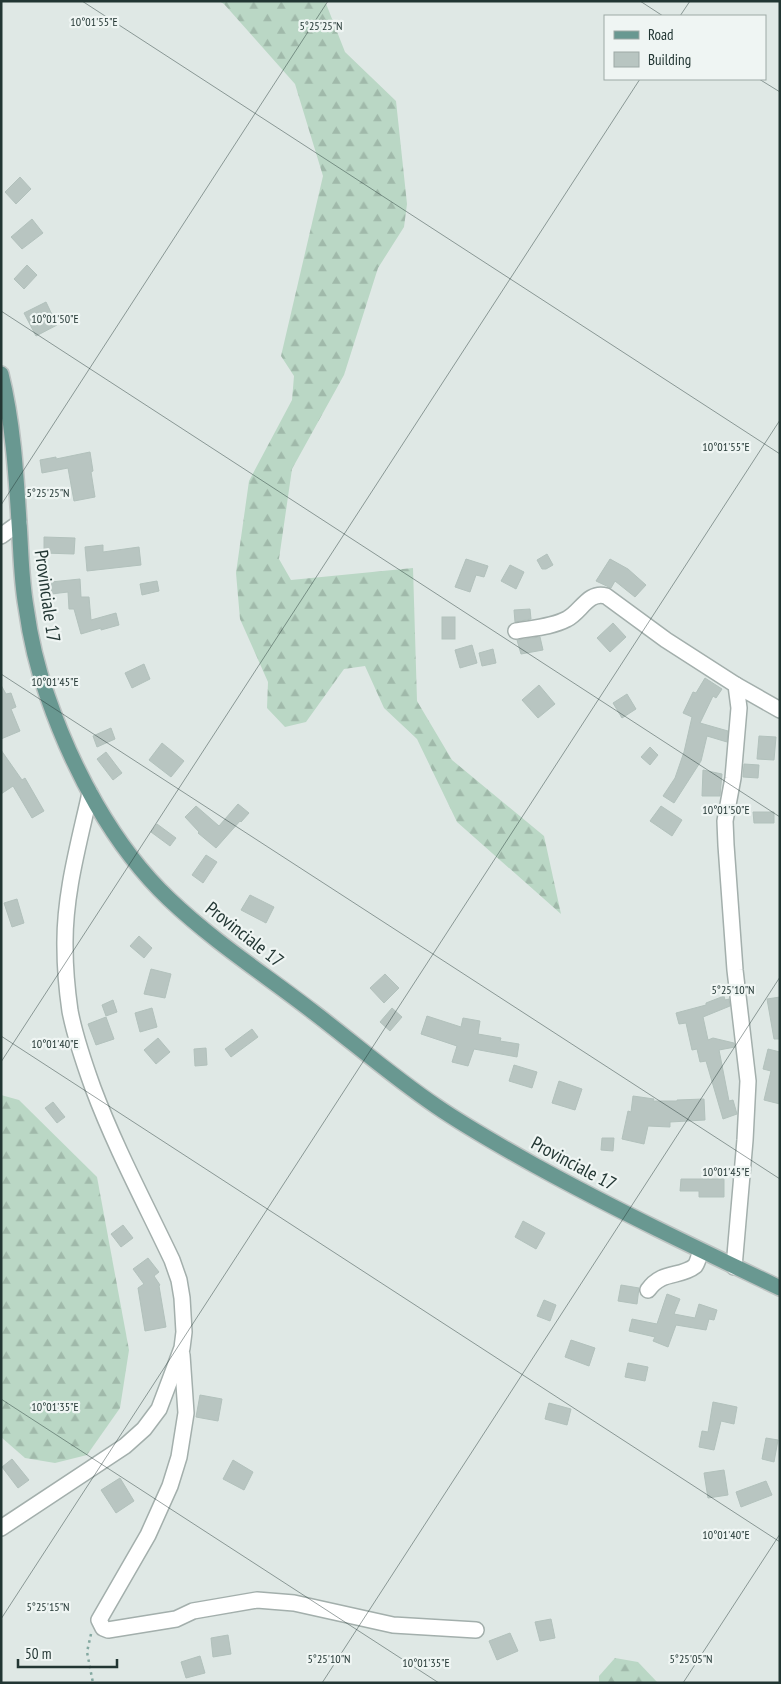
<svg xmlns="http://www.w3.org/2000/svg" width="781" height="1684" font-family="'PT Sans Narrow',sans-serif">
<style>
.forest{fill:url(#forest-firs)}
.building{fill:#b8c5c1;stroke:#b2c1bc}
.lines{fill:none;stroke-linecap:round;stroke-linejoin:round}
.minor-casing{stroke:#a3afac;stroke-width:18}
.major-casing{stroke:#bdc3c2;stroke-width:18}
.path{stroke:#83a8a0;stroke-width:2.5;stroke-dasharray:2.5 4;stroke-linecap:butt}
.minor{stroke:#fff;stroke-width:15}
.major{stroke:#699891;stroke-width:15}
.ticks{fill:none;stroke:#223633;stroke-width:1;stroke-opacity:0.45}
.labels{text-anchor:middle;dominant-baseline:central;stroke-width:4.5;stroke-linejoin:round;paint-order:stroke}
.street-label{font-size:19px;fill:#223633;stroke:#eff5f3}
.ticks-label{font-size:12px;text-anchor:middle;fill:#223633;stroke:#eff5f3;stroke-width:4.5;stroke-linejoin:round;paint-order:stroke}
</style>
<defs>
<pattern id="forest-firs" width="22" height="20" patternUnits="userSpaceOnUse" patternTransform="scale(1.25)"><rect width="22" height="20" fill="#bad7c5"/><path d="M5 1l3.5 6h-7zM16 11l3.5 6h-7z" fill="#a0b9aa"/></pattern>
</defs>
<rect width="100%" height="100%" fill="#dfe8e5"/>
<g class="forest">
<path d="M219 1H325L345 52 396 101 407 204 404 227 378 268 344 375 292 469 279 559 291 580 413 568 417 701 452 760 544 836 561 914 457 822 417 739 384 708 365 666 344 669 306 722 285 727 267 708 268 682 240 619 236 573 249 481 292 400 294 376 281 356 323 176 295 84 224 4Z"/>
<path d="M1 1095 19 1100 97 1177 129 1350 120 1408 87 1455 55 1463 25 1458 1 1437Z"/>
<path d="M615 1658 638 1662 658 1683H599V1676Z"/>
</g>
<g class="building">
<path d="M20 177 31 189 16 204 5 192Z"/>
<path d="M32 219 43 233 22 249 11 237Z"/>
<path d="M27 265 37 275 24 289 14 279Z"/>
<path d="M46 302 57 325 36 336 24 313Z"/>
<path d="M90 452 93 471 91 472 95 497 74 501 68 468 42 473 40 460 56 457V459Z"/>
<path d="M44 537 75 538 74 554 44 553Z"/>
<path d="M103 545V552L139 547 141 565 87 571 85 547Z"/>
<path d="M547 554 553 565 546 569H542L537 560Z"/>
<path d="M466 559 488 566 484 577 476 575 470 592 455 587Z"/>
<path d="M610 559 628 569 646 585 635 597 615 581 611 588 596 581Z"/>
<path d="M510 565 524 572 516 589 501 581Z"/>
<path d="M80 579 81 597H89L91 620 116 613 119 625 101 630V628L81 634 74 609H69L68 592 51 594V582Z"/>
<path d="M157 581 159 591 142 595 140 584Z"/>
<path d="M530 609 531 619 515 622 514 610Z"/>
<rect x="442" y="617" width="13" height="22"/>
<path d="M613 623 626 637 610 652 597 638Z"/>
<path d="M540 637 543 650 521 654 517 640Z"/>
<path d="M472 645 477 663 460 668 455 650Z"/>
<path d="M493 649 496 663 482 666 479 653Z"/>
<path d="M144 664 150 679 132 688 125 673Z"/>
<path d="M705 678 722 689 716 698 713 696 700 723 728 731 727 742 707 736 701 761 674 803 663 796 675 778 684 752 692 717 683 713 693 692 696 693Z"/>
<path d="M1 685 6 694 11 693 16 707 11 709 20 731 1 739Z"/>
<path d="M539 685 555 704 538 718 522 700Z"/>
<path d="M627 694 636 709 622 718 613 703Z"/>
<path d="M111 728 115 739 97 747 93 736Z"/>
<path d="M759 736 776 737 774 760 757 759Z"/>
<path d="M162 743 184 761 171 777 149 760Z"/>
<path d="M650 747 658 755 650 765 641 757Z"/>
<path d="M1 750 22 780 25 778 44 811 32 818 13 786 1 794Z"/>
<path d="M106 752 122 773 113 780 97 759Z"/>
<path d="M744 764 759 765 758 778 743 777Z"/>
<path d="M703 770 722 774 720 796H702Z"/>
<path d="M238 804 249 813 241 822 240 821 216 848 198 833 199 832 185 817 196 806 219 826Z"/>
<path d="M661 806 682 820 672 836 650 821Z"/>
<path d="M753 812H774V823H754Z"/>
<path d="M157 824 176 838 170 846 151 832Z"/>
<path d="M206 855 217 862 203 883 192 875Z"/>
<path d="M250 895 274 907 266 923 241 910Z"/>
<path d="M17 899 24 923 12 927 4 903Z"/>
<path d="M139 936 152 948 144 958 130 946Z"/>
<path d="M151 969 171 974 165 998 144 994Z"/>
<path d="M385 974 399 988 384 1003 370 988Z"/>
<path d="M724 996 725 1000 729 999 730 1006 703 1017 708 1040 713 1038 734 1043 735 1047 719 1050 729 1101 733 1100 737 1114 723 1119 706 1061 700 1062 697 1049 692 1050 686 1023 679 1024 676 1013 706 1005V1003Z"/>
<path d="M780 997V1039H774L767 999Z"/>
<path d="M113 1000 117 1012 106 1016 102 1005Z"/>
<path d="M152 1008 157 1027 140 1032 135 1013Z"/>
<path d="M392 1008 402 1017 390 1031 380 1022Z"/>
<path d="M427 1016 461 1027 463 1018 480 1021 478 1034 501 1038 500 1041 519 1044 517 1057 474 1049 468 1066 452 1062 457 1046 421 1034Z"/>
<path d="M106 1017 114 1039 96 1045 88 1024Z"/>
<path d="M252 1029 258 1037 231 1057 225 1049Z"/>
<path d="M158 1038 170 1052 156 1064 144 1050Z"/>
<path d="M206 1048 207 1065 195 1066 194 1049Z"/>
<path d="M768 1049 780 1052V1104L764 1100 771 1071 763 1069Z"/>
<path d="M514 1065 537 1072 532 1088 509 1081Z"/>
<path d="M559 1081 582 1089 575 1110 552 1103Z"/>
<path d="M633 1096 654 1099 653 1101H677V1100L704 1099 705 1120 670 1122V1127L648 1126 644 1144 622 1139 628 1111 631 1112Z"/>
<path d="M53 1102 65 1117 57 1123 45 1108Z"/>
<path d="M602 1138H614L613 1151 601 1150Z"/>
<path d="M681 1179H724V1197H699V1191H680Z"/>
<path d="M523 1221 545 1233 536 1249 515 1237Z"/>
<path d="M123 1225 133 1238 121 1247 111 1234Z"/>
<path d="M148 1258 159 1272 154 1276 160 1285 159 1286 166 1327 145 1331 138 1288 144 1284 133 1269Z"/>
<path d="M621 1285 639 1288 637 1304 618 1301Z"/>
<path d="M667 1294 680 1299 674 1314 695 1318 699 1304 717 1310 714 1320 709 1319 706 1330 676 1325 668 1347 653 1341 655 1337 629 1331 632 1319 657 1324Z"/>
<path d="M544 1300 556 1305 550 1321 537 1316Z"/>
<path d="M571 1340 595 1348 589 1366 565 1357Z"/>
<path d="M628 1363 648 1367 645 1381 625 1377Z"/>
<path d="M200 1395 222 1399 218 1421 196 1417Z"/>
<path d="M713 1402 737 1407 734 1424 721 1421 714 1450 699 1447 702 1431 708 1432Z"/>
<path d="M549 1403 571 1409 567 1425 545 1419Z"/>
<path d="M766 1438 778 1440 774 1462 762 1459Z"/>
<path d="M12 1459 29 1480 18 1488 2 1467Z"/>
<path d="M233 1460 253 1472 244 1490 223 1479Z"/>
<path d="M724 1470 728 1495 708 1498 704 1473Z"/>
<path d="M120 1478 134 1501 116 1513 101 1490Z"/>
<path d="M766 1481 772 1495 741 1507 736 1492Z"/>
<path d="M551 1619 555 1638 540 1641 535 1622Z"/>
<path d="M510 1633 518 1651 497 1660 489 1641Z"/>
<path d="M228 1635 231 1654 213 1657 211 1638Z"/>
<path d="M200 1656 205 1673 186 1678 181 1662Z"/>
</g>
<g class="lines">
<g class="minor-casing">
<g id="minor">
<path d="M1 536 19 523"/>
<path d="M516 631C533 628 552 627 567 619 581 612 588 591 606 596L666 640 736 685 739 708 733 778 725 821 726 845 735 970 748 1081 745 1140 734 1267"/>
<path d="M736 685 780 710"/>
<path d="M648 1290C662 1270 680 1278 695 1266 698 1262 699 1255 701 1251"/>
<path d="M182 1355 186 1413 179 1457 170 1486 148 1535 99 1620 103 1628 108 1630 176 1619 193 1611 257 1600 294 1603 393 1625 476 1630"/>
<path d="M1 1528 125 1446 144 1429 159 1409 182 1348 184 1332 182 1298 179 1280 172 1260C145 1203 115 1147 93 1088 84 1063 75 1037 70 1011 67 990 65 968 65 947 64 895 79 843 90 793"/>
</g>
</g>
<g class="major-casing">
<path id="major" d="M1 374C13 422 16 473 19 522 21 550 21 579 26 607 30 636 37 667 47 695 72 768 113 846 169 899 213 941 264 974 312 1011 354 1043 393 1077 436 1106 468 1128 502 1147 536 1166 616 1210 698 1249 780 1288"/>
</g>
<path class="path" d="M91 1634 87 1652 93 1683"/>
<use href="#minor" class="minor"/>
<use href="#major" class="major"/>
</g>
<path class="ticks" d="M82 1 780 454M640 1 663 16M680 16 690 1M759 79 780 92M1 311 780 817M1 505 328 1M1 674 780 1179M1 1036 780 1542M1 1062 640 79M1 1399 439 1683M1 1619 780 420M322 1683 780 977M683 1683 780 1534"/>
<g class="labels">
<g class="street-label">
<text transform="translate(48 596) rotate(82)">Provinciale 17</text>
<text transform="translate(245 934) rotate(38)">Provinciale 17</text>
<text transform="translate(574 1163) rotate(28)">Provinciale 17</text>
</g>
</g>
<g class="ticks-label">
<text x="94" y="26">10°01'55"E</text>
<text x="321" y="30">5°25'25"N</text>
<text x="55" y="323">10°01'50"E</text>
<text x="726" y="451">10°01'55"E</text>
<text x="48" y="497">5°25'25"N</text>
<text x="55" y="686">10°01'45"E</text>
<text x="726" y="814">10°01'50"E</text>
<text x="733" y="994">5°25'10"N</text>
<text x="55" y="1048">10°01'40"E</text>
<text x="726" y="1176">10°01'45"E</text>
<text x="55" y="1411">10°01'35"E</text>
<text x="726" y="1539">10°01'40"E</text>
<text x="48" y="1611">5°25'15"N</text>
<text x="329" y="1663">5°25'10"N</text>
<text x="691" y="1663">5°25'05"N</text>
<text x="426" y="1667">10°01'35"E</text>
</g>
<rect width="781" height="1684" fill="none" stroke="#223633" stroke-width="5"/>
<rect x="604" y="15" width="162" height="65" fill="#eff5f3" stroke="#9da9a6"/>
<rect x="614" y="31" width="25" height="8" fill="#699891" stroke="#9da9a6"/>
<text x="648" y="40" font-size="15" fill="#223633">Road</text>
<rect x="614" y="52" width="25" height="15" fill="#b8c5c1" stroke="#9da9a6"/>
<text x="648" y="65" font-size="15" fill="#223633">Building</text>
<path d="M18 1659v8h99v-8" fill="none" stroke="#223633" stroke-width="2.5"/>
<text x="25" y="1659" font-size="15" fill="#223633" stroke="#eff5f3" stroke-width="4" paint-order="stroke">50 m</text>
</svg>
